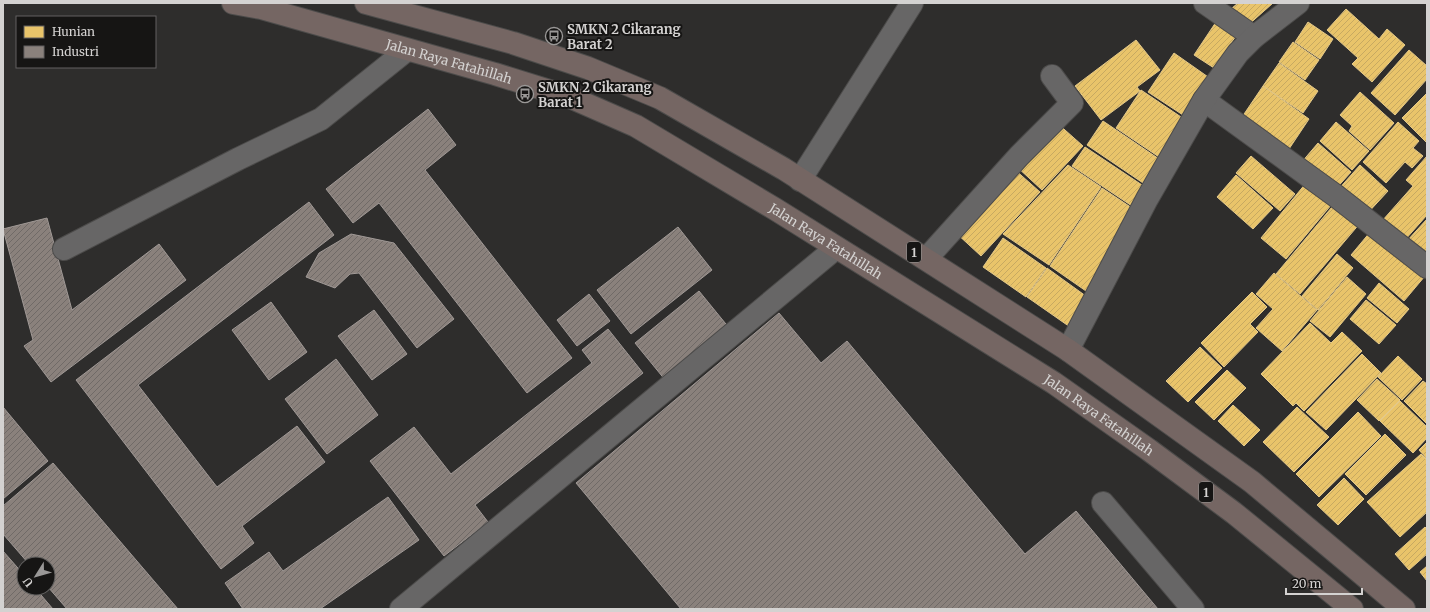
<svg xmlns="http://www.w3.org/2000/svg" width="1430" height="612" font-family="Merriweather,serif">
<style>
.homes{fill:url(#homes-hatch);stroke:#e3c889}
.industry{fill:url(#industry-hatch);stroke:#a09996}
.lines{fill:none;stroke-linecap:round;stroke-linejoin:round}
.minor-casing{stroke:#4c4b4a;stroke-width:24}
.highway-casing{stroke:#4c4b4a;stroke-width:24}
.minor{stroke:#676666;stroke-width:22}
.highway{stroke:#756663;stroke-width:22}
.labels{text-anchor:middle;dominant-baseline:central;stroke-width:4;stroke-linejoin:round;paint-order:stroke}
.shield{fill:#161514;stroke:#9b9998;stroke-width:1}
.shield-label{font-size:12px;font-weight:bold;fill:#d4d2d1}
.poi-label{font-size:13px;font-weight:bold;fill:#d4d2d1;stroke:#161514;text-anchor:start}
.street-label{font-size:13px;fill:#d4d2d1;stroke:#161514}
</style>
<defs>
<pattern id="homes-hatch" width="6" height="6" patternUnits="userSpaceOnUse"><rect width="6" height="6" fill="#e9c46a"/><path d="M-1 1l2-2M0 6l6-6M5 7l2-2" fill="none" stroke="#c7a961"/></pattern>
<pattern id="industry-hatch" width="6" height="6" patternUnits="userSpaceOnUse"><rect width="6" height="6" fill="#8a817c"/><path d="M-1 1l2-2M0 6l6-6M5 7l2-2" fill="none" stroke="#706a67"/></pattern>
</defs>
<rect width="100%" height="100%" fill="#2e2d2c"/>
<g class="homes">
<path d="M1238 3H1273L1246 27 1231 9Z"/>
<path d="M1346 9 1379 39 1387 29 1405 45 1372 82 1352 64 1358 58 1327 30Z"/>
<path d="M1220 16 1240 30 1214 68 1194 55Z"/>
<path d="M1308 22 1333 39 1320 59 1295 42Z"/>
<path d="M1136 40 1160 70 1137 87 1140 91 1101 120 1075 86Z"/>
<path d="M1293 42 1319 60 1305 80 1279 62Z"/>
<path d="M1409 50 1427 66V79L1395 115 1371 93Z"/>
<path d="M1174 53 1211 79 1186 117 1148 92Z"/>
<path d="M1279 63 1318 91 1303 113 1263 86Z"/>
<path d="M1263 86 1309 119 1287 152 1240 120Z"/>
<path d="M1141 90 1187 121 1162 159 1116 128Z"/>
<path d="M1360 92 1394 123 1370 150 1349 131 1352 126 1340 115Z"/>
<path d="M1427 93V143L1402 118Z"/>
<path d="M1103 121 1162 161 1146 185 1087 145Z"/>
<path d="M1056 122 1083 146 1042 190 1016 166Z"/>
<path d="M1336 122 1369 151 1352 170 1320 141Z"/>
<path d="M1398 122 1419 141 1413 148 1423 156 1412 168 1405 162 1386 183 1363 162Z"/>
<path d="M1318 143 1351 172 1333 192 1301 163Z"/>
<path d="M1085 147 1145 187 1132 206 1072 166Z"/>
<path d="M1251 156 1295 194 1280 211 1236 173Z"/>
<path d="M1427 156V215L1404 241 1382 221 1413 186 1406 180Z"/>
<path d="M1068 165 1101 187 1049 265 1003 234Z"/>
<path d="M1360 165 1388 191 1365 216 1337 191Z"/>
<path d="M1013 168 1040 192 981 256 955 232Z"/>
<path d="M1236 175 1273 208 1253 229 1217 197Z"/>
<path d="M1306 183 1332 204 1286 259 1261 238Z"/>
<path d="M1102 188 1138 212 1086 291 1050 266Z"/>
<path d="M1337 201 1361 222 1300 294 1276 274Z"/>
<path d="M1427 219V260L1406 242Z"/>
<path d="M1371 231 1425 276 1404 301 1351 255Z"/>
<path d="M1003 238 1046 268 1026 297 983 267Z"/>
<path d="M1337 254 1353 268 1318 310 1302 296Z"/>
<path d="M1047 268 1090 299 1070 327 1027 297Z"/>
<path d="M1274 273 1317 310 1282 351 1256 328 1273 309 1256 294Z"/>
<path d="M1347 277 1366 294 1330 337 1310 321Z"/>
<path d="M1379 283 1409 309 1397 323 1367 298Z"/>
<path d="M1252 292 1267 307 1250 324 1258 332 1224 367 1201 343Z"/>
<path d="M1366 300 1396 325 1379 344 1350 319Z"/>
<path d="M1310 323 1331 343 1342 332 1362 351 1304 411 1296 403 1293 406 1261 374Z"/>
<path d="M1200 347 1222 368 1188 402 1166 381Z"/>
<path d="M1362 354 1381 373 1326 430 1306 412Z"/>
<path d="M1398 356 1422 379 1402 400 1378 377Z"/>
<path d="M1227 370 1246 388 1214 420 1195 402Z"/>
<path d="M1377 379 1400 400 1379 421 1357 400Z"/>
<path d="M1423 381 1427 384V424L1404 401Z"/>
<path d="M1400 401 1427 427V438L1413 453 1380 421Z"/>
<path d="M1233 405 1260 430 1244 446 1218 421Z"/>
<path d="M1297 407 1329 437 1294 472 1263 442Z"/>
<path d="M1358 412 1381 436 1319 497 1296 474Z"/>
<path d="M1385 434 1406 455 1366 495 1345 474Z"/>
<path d="M1427 442V459L1419 450Z"/>
<path d="M1421 454 1427 460V512L1400 537 1367 502Z"/>
<path d="M1344 478 1364 499 1338 525 1317 505Z"/>
<path d="M1425 527 1427 529V554L1409 570 1395 554Z"/>
<path d="M1427 566V581L1420 572Z"/>
</g>
<g class="industry">
<path d="M428 109 456 145 425 170 572 358 527 393 379 203 353 223 326 189Z"/>
<path d="M309 202 334 235 138 385 217 487 297 426 325 462 242 526 254 543 221 569 76 380Z"/>
<path d="M47 218 72 310 159 244 186 280 51 382 24 346 33 340 3 229Z"/>
<path d="M678 227 712 270 631 334 597 290Z"/>
<path d="M351 234 394 243 454 319 417 348 359 273 350 274 335 288 306 277 319 253Z"/>
<path d="M699 291 730 329 666 381 635 343Z"/>
<path d="M589 294 610 321 577 346 557 320Z"/>
<path d="M271 302 307 352 269 380 232 330Z"/>
<path d="M374 310 407 354 372 380 338 336Z"/>
<path d="M779 313 821 363 847 341 1025 554 1076 511 1158 609H681L576 483Z"/>
<path d="M608 329 643 373 475 505 488 522 444 556 370 461 414 427 451 474 592 363 582 350Z"/>
<path d="M336 359 378 415 327 454 285 399Z"/>
<path d="M3 407 48 461 3 499Z"/>
<path d="M53 463 178 609H67L48 587V564H29L3 534V506Z"/>
<path d="M388 497 419 540 320 609H243L225 583 269 552 283 571Z"/>
<path d="M3 551 24 575V588H35L53 609H3Z"/>
</g>
<g class="lines">
<g class="minor-casing">
<g id="minor">
<path d="M1205 3 1254 37"/>
<path d="M1204 100 1336 196 1427 267"/>
<path d="M800 180 912 3"/>
<path d="M64 249 238 159 321 119 407 50"/>
<path d="M926 259 1019 156 1072 103 1052 76"/>
<path d="M1068 350 1147 199 1204 100 1238 53 1254 37 1298 3"/>
<path d="M1103 503 1193 609"/>
<path d="M401 609 836 248"/>
</g>
</g>
<g class="highway-casing">
<g id="highway">
<path id="s1" d="M233 3 261 8 495 74 572 98 636 126 775 209 1054 383 1149 450 1234 513 1352 609"/>
<path d="M366 3 513 43 588 68 660 98 784 169 1068 350 1252 482 1404 609"/>
</g>
</g>
<use href="#minor" class="minor"/>
<use href="#highway" class="highway"/>
</g>
<defs>
<g id="bus-ring" transform="scale(0.9)"><circle r="9.5" fill="#161514" stroke="#9a9897" stroke-width="1.5"/><path d="M-5-6H5V4H4V6H2V4H-2V6H-4V4H-5ZM-3.5-4V0h7V-4ZM-3.5 1.2v1.5H-2V1.2ZM2 1.2v1.5H3.5V1.2Z" fill="#9a9897"/></g>
</defs>
<g fill-rule="evenodd">
<use href="#bus-ring" x="554" y="36"/>
<use href="#bus-ring" x="525" y="94"/>
</g>
<g class="labels">
<g class="shield">
<rect x="907" y="242" width="14" height="20" rx="3"/>
<rect x="1199" y="482" width="14" height="20" rx="3"/>
</g>
<g class="shield-label">
<text x="914" y="252">1</text>
<text x="1206" y="492">1</text>
</g>
<g class="poi-label">
<text x="567" y="29">SMKN 2 Cikarang<tspan x="567" dy="15">Barat 2</tspan></text>
<text x="538" y="87">SMKN 2 Cikarang<tspan x="538" dy="15">Barat 1</tspan></text>
</g>
<g class="street-label">
<text stroke="none"><textPath href="#s1" startOffset="224">Jalan Raya Fatahillah</textPath></text>
<text stroke="none"><textPath href="#s1" startOffset="644">Jalan Raya Fatahillah</textPath></text>
<text stroke="none"><textPath href="#s1" startOffset="968">Jalan Raya Fatahillah</textPath></text>
</g>
</g>
<rect width="1430" height="612" fill="none" stroke="#d4d2d1" stroke-width="8"/>
<rect x="16" y="16" width="140" height="52" fill="#161514" stroke="#626160"/>
<rect x="24" y="26" width="20" height="12" fill="#e9c46a" stroke="#626160"/>
<text x="52" y="36" font-size="12" fill="#d4d2d1">Hunian</text>
<rect x="24" y="46" width="20" height="12" fill="#8a817c" stroke="#626160"/>
<text x="52" y="56" font-size="12" fill="#d4d2d1">Industri</text>
<g transform="translate(36 576) rotate(233)"><circle r="19" fill="#161514" stroke="#626160"/>
<path d="M0-3L7 15L0 10L-7 15Z" fill="#9a9897"/>
<text y="-6" font-size="11" font-weight="bold" text-anchor="middle" fill="#d4d2d1">U</text>
</g>
<path d="M1286 588v6h76v-6" fill="none" stroke="#d4d2d1" stroke-width="2"/>
<text x="1292" y="588" font-size="12" fill="#d4d2d1" stroke="#161514" stroke-width="3" paint-order="stroke">20 m</text>
</svg>
